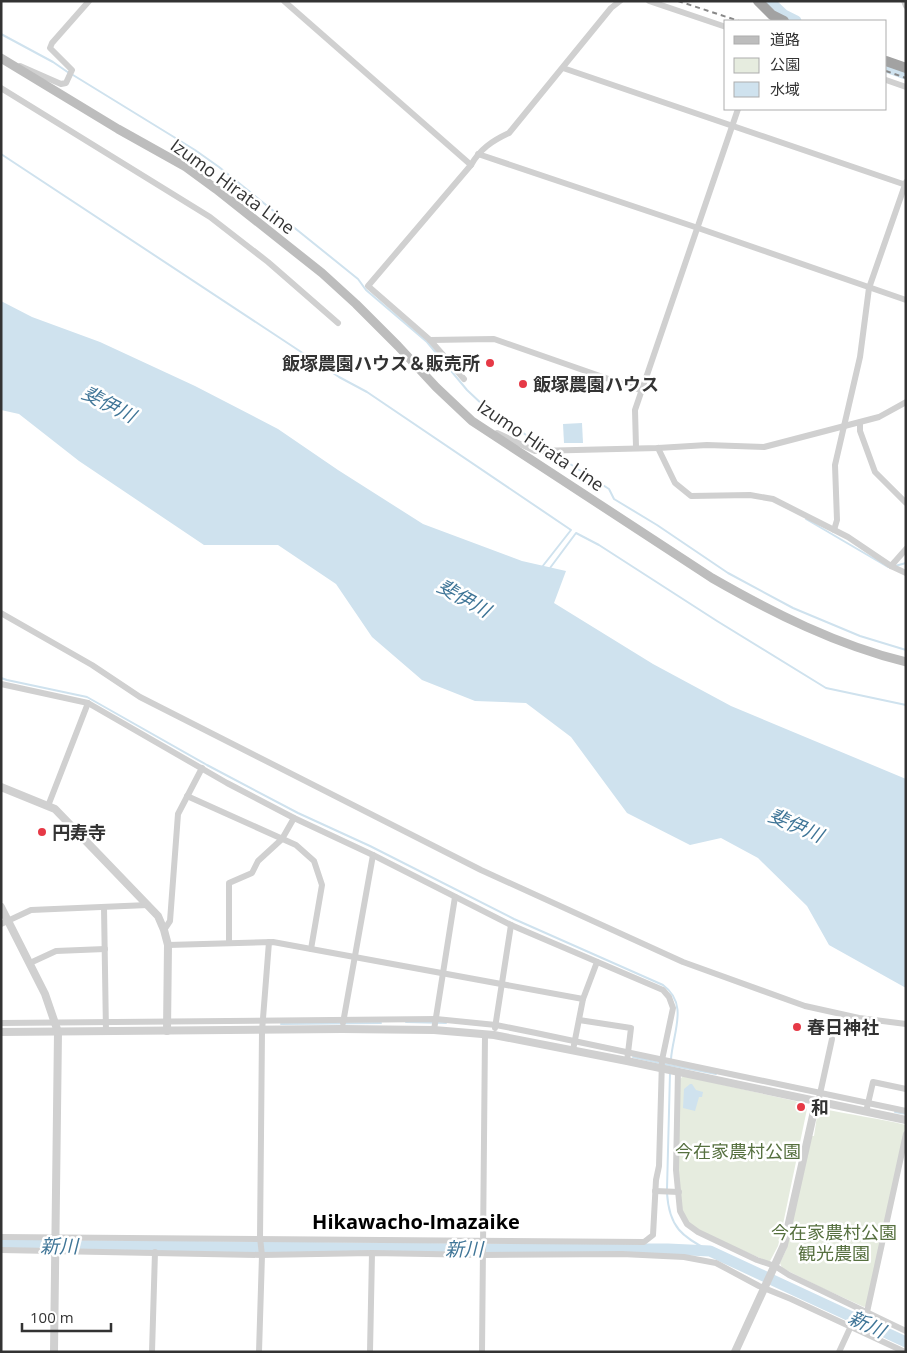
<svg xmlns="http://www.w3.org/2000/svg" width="907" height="1353" font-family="'Open Sans','Noto Sans JP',sans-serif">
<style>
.green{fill:#e6ecdf}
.water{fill:#cfe2ee}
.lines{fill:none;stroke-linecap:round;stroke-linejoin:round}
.stream{stroke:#cfe2ee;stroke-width:2}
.river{stroke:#cfe2ee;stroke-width:11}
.minor{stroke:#d0d0d0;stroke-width:6}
.tertiary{stroke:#d0d0d0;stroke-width:8}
.secondary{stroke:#bdbdbd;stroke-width:9}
.trunk{stroke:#a2a2a2;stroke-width:10}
.rail{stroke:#888;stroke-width:2;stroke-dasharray:5 4;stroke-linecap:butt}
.poi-dot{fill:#e63946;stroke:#fff;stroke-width:2}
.labels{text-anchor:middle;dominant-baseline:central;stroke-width:5;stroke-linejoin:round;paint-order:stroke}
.street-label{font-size:18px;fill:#333;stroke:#fff}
.poi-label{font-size:18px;font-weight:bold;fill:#333;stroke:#fff;text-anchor:start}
.park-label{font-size:18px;fill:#56703f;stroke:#fff}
.water-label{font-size:19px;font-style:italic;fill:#3f7597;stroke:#fff}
.quarter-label{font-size:20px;font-weight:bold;fill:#000;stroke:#fff}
</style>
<rect width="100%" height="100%" fill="#fff"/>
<g class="green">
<path d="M683 1076 795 1101 806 1106 807 1109 782 1229 778 1246 770 1261H767L703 1233 688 1222 682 1211 677 1161 680 1079Z"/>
<path d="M823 1109C851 1115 878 1118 906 1125L866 1306 864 1307 820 1287 782 1268 780 1263 786 1250 811 1136H814L817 1116Z"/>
</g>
<g class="water">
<path d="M1 301 32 317 100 342 195 386 278 429 338 470 423 524 522 561 566 571 554 603 653 664 731 706 906 779V988L829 945 807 906 758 858 721 838 690 845 627 813 571 737 526 703 475 701 422 680 372 637 336 584 278 545H204L79 461 19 414 1 410Z"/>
<path d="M582 423 583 443H564L563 424Z"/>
<path d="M690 1084H692L696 1090 703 1092 702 1097H699L695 1111 683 1108 684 1089Z"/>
</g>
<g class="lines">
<g class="stream">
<path d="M1 34 53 62 69 73"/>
<path d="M73 75 195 150 219 167 358 279 366 290 427 342 467 390 484 406 545 448"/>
<path d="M1 154 339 377 367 392 571 530 542 567"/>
<path d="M553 453 609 489 614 499 657 525 728 573 793 608 860 636 906 650"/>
<path d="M806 519 888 567"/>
<path d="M895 566 906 563"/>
<path d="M550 568 576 533 599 545 717 621 826 688 906 705"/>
<path d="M1 678 7 680 87 697 207 765 298 813 370 846 514 919 663 985C689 1004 673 1032 671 1059"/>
<path d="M406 1022 446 1023"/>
<path d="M281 1024 381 1023"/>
<path d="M633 1057 660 1063"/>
<path d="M664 1064 716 1074"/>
<path d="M895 1112 906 1114"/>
<path d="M667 1189 670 1073"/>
<path d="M667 1193C669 1227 682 1237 710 1251"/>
</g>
<g class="river">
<path d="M769 1 784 15 796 21"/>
<path d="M886 67 906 74"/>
<path d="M1 1245 484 1249H668L710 1251 906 1342"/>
</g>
<g class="minor">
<path d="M284 1 471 165"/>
<path d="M649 1 726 27"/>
<path d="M904 1 906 6"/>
<path d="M20 66 61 84 66 83 72 70 50 48 52 43 89 1"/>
<path d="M563 68 906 185"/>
<path d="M886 80 906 87"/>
<path d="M1 88 210 217 268 262 338 323"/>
<path d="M478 154 698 228 906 300"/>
<path d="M430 340 494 339 643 391"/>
<path d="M464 379 430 340 368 286 471 165C480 149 492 141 509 133L611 8 620 1"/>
<path d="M860 423V431L875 472 906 503"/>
<path d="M497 433 535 451 658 448 707 445 764 447 879 417 906 402"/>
<path d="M636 447 635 410 738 109"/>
<path d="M658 448 675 483 691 496 750 495 773 499 848 537 891 566 906 573"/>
<path d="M834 530 837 520 835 465 860 357 869 288 906 182"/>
<path d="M891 566 906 549"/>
<path d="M1 613 92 665 140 697 481 870 683 962 805 1006 859 1018 906 1024"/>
<path d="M1 684 88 703 227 783 294 818 373 855 511 925 663 990 669 997 673 1008 662 1060 659 1166 656 1180 653 1235 644 1242 1 1237"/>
<path d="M187 796 296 845 314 861 322 885 311 949"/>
<path d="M48 806 88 703"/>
<path d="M104 907 106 1032"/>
<path d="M1 924 31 910 148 905"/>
<path d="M164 930 170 921 178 814 202 768"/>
<path d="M229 943V883L252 873 258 861 282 839 294 818"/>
<path d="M168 945 273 942 583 999"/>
<path d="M30 963 56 951 105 949"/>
<path d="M579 1020 631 1028 627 1061"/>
<path d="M1 1023 436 1019 496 1025 536 1033 906 1111"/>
<path d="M343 1023 373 855"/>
<path d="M495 1028 511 925"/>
<path d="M434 1030 455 897"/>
<path d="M573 1050 583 999 597 962"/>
<path d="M678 1071 676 1170 680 1211 687 1224 698 1232 757 1260 775 1266 789 1275 906 1331"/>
<path d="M818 1103 832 1039"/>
<path d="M866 1112 873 1082 906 1089"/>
<path d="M655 1191 679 1192"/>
<path d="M1 1250 262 1255 372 1253 483 1255 622 1254 684 1257 716 1263 759 1286 791 1299 905 1352"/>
<path d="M867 1312 906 1134"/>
<path d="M152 1352 155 1252"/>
<path d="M259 1352 262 1255 260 1238 262 1031 269 942"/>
<path d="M370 1352 372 1253"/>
<path d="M482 1352 485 1034"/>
<path d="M839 1352 851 1326"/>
</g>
<g class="tertiary">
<path d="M1 787 55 809 158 916 164 930 168 945 167 1031"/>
<path d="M1 907 45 994 58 1032 54 1352"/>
<path d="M1 1032 342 1029 434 1030 494 1035 627 1061 906 1120"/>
<path d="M735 1352 784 1245 816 1102"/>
</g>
<path class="secondary" d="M1 58 118 129 186 167 216 189 322 273 356 304 398 346 436 387 472 421 712 578C773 613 837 645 906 662"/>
<g class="trunk">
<path d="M758 1 772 15 784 21"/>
<path d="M886 61 906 68"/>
</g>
<g class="rail">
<path d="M678 1 739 21"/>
<path d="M886 71 906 78"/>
</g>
</g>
<g class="poi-dot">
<circle cx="490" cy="363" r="5"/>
<circle cx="523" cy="384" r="5"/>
<circle cx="42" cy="832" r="5"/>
<circle cx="797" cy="1027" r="5"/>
<circle cx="801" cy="1107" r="5"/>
</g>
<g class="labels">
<g class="street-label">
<text transform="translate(233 186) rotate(36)">Izumo Hirata Line</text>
<text transform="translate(541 445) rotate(34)">Izumo Hirata Line</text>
</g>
<g class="poi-label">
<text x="480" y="363" text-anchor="end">飯塚農園ハウス＆販売所</text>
<text x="533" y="384">飯塚農園ハウス</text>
<text x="52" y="832">円寿寺</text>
<text x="807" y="1027">春日神社</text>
<text x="811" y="1107">和</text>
</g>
<g class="park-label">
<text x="738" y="1151">今在家農村公園</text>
<text x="834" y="1232">今在家農村公園<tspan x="834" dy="21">観光農園</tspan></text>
</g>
<g class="water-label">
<text transform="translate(109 404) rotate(27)">斐伊川</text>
<text transform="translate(464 598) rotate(29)">斐伊川</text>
<text transform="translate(796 825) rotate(23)">斐伊川</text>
<text x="59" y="1246">新川</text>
<text x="464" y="1249">新川</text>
<text transform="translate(867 1324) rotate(25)">新川</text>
</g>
<g class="quarter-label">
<text x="416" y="1221">Hikawacho-Imazaike</text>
</g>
</g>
<rect width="907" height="1353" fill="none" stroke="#333333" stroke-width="5"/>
<rect x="724" y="20" width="162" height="90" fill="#ffffff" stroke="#adadad"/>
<rect x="734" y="36" width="25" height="8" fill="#bdbdbd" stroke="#adadad"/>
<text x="770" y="45" font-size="15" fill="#333333">道路</text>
<rect x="734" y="58" width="25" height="15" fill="#e6ecdf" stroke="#adadad"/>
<text x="770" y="70" font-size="15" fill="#333333">公園</text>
<rect x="734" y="82" width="25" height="15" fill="#cfe2ee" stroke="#adadad"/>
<text x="770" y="95" font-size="15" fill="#333333">水域</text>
<path d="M22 1323v8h89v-8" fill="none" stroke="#333333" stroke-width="2.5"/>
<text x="30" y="1323" font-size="15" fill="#333333" stroke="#ffffff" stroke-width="4" paint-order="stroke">100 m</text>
</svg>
